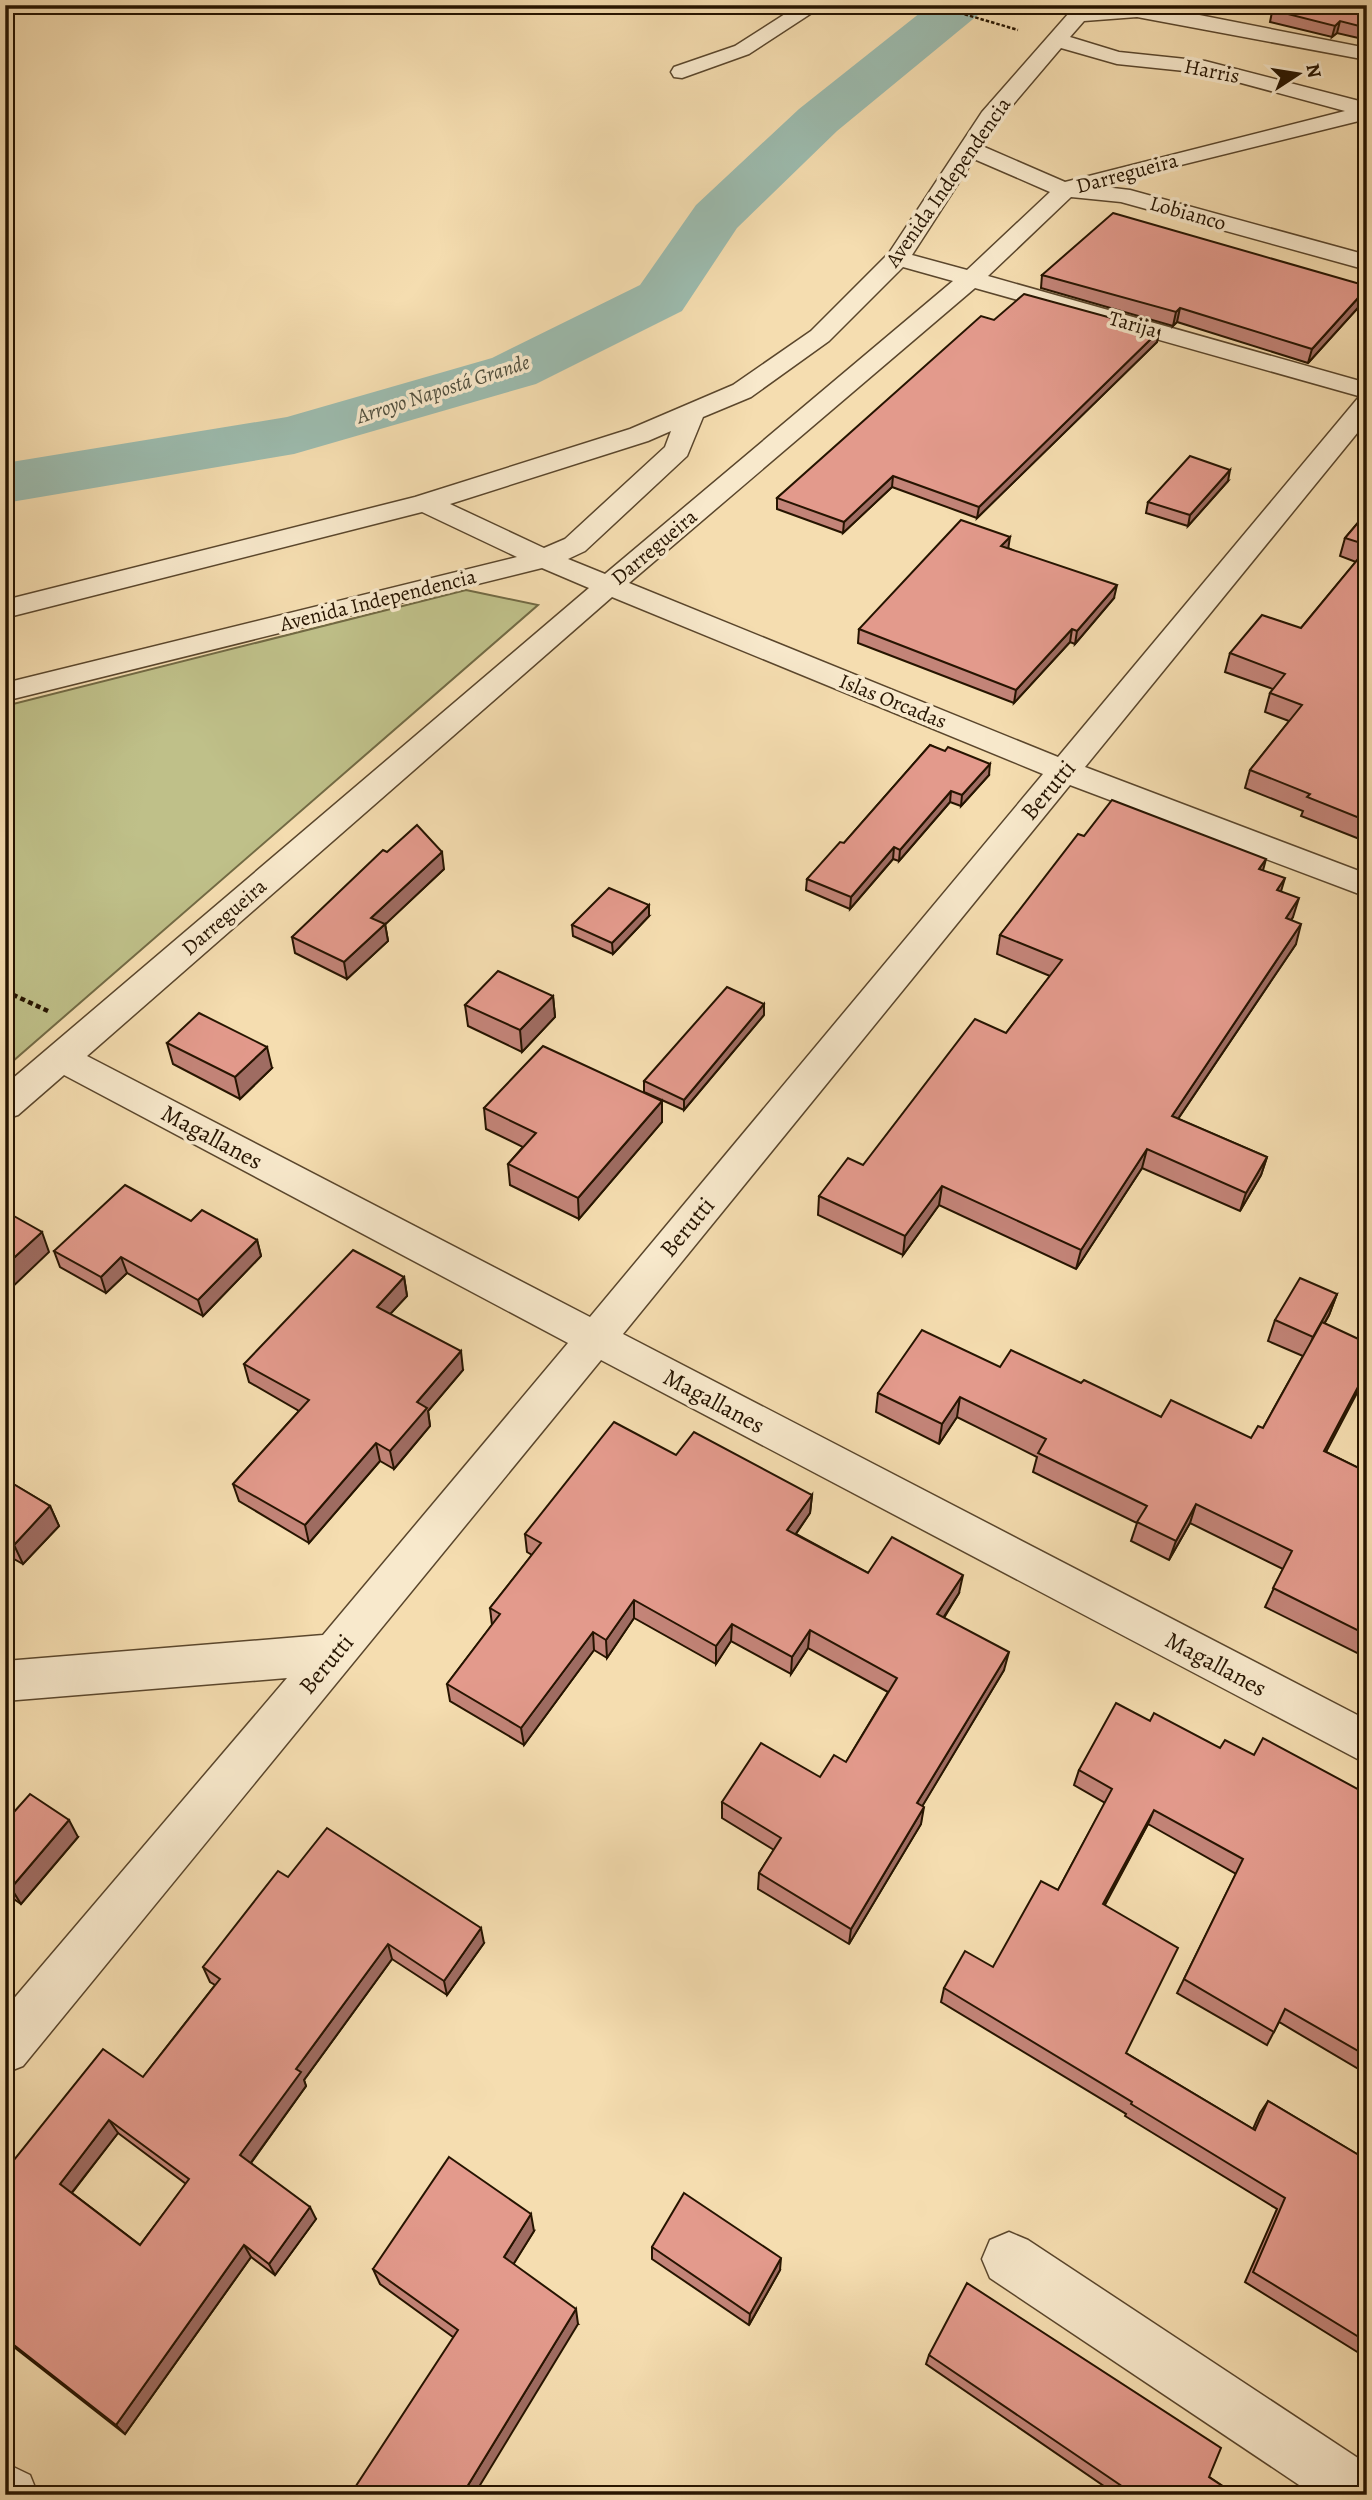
<svg xmlns="http://www.w3.org/2000/svg" width="1372" height="2500" font-family="Alegreya,serif">
<style>
.green{fill:#bfc089;stroke:#726a44;stroke-width:2}
.lines{fill:none;stroke-linecap:round;stroke-linejoin:round}
.river{fill:#9cbbae;fill-rule:evenodd}
.minor-casing{stroke:#5a462c;stroke-width:3}
.path-far1{stroke:#261400;stroke-width:2.5;stroke-dasharray:3.5 2;stroke-linecap:butt}
.path{stroke:#261400;stroke-width:4.5;stroke-dasharray:5 3.5;stroke-linecap:butt}
.minor{fill:#f8e9cc;fill-rule:evenodd}
.wall{fill:#c38478;stroke:#261400;stroke-width:2;fill-rule:evenodd}
.shaded-wall{fill:#9f6c62;stroke:#261400;stroke-width:2}
.building{fill:#e39a8c;stroke:#261400;stroke-width:2;fill-rule:evenodd}
.labels{text-anchor:middle;dominant-baseline:central;stroke-width:7;stroke-linejoin:round;paint-order:stroke}
.far-street-label{font-size:21px;fill:#261400;stroke:#f8e9cc}
.far-water-label{font-size:21px;font-style:italic;fill:#4f4e3d;stroke:#f8e9cc}
.street-label{font-size:24px;fill:#261400;stroke:#f8e9cc}
</style>
<rect width="100%" height="100%" fill="#f5ddb0"/>
<filter id="stains"><feTurbulence type="fractalNoise" baseFrequency=".00286" numOctaves="4"/><feColorMatrix values="0 0 0 0 .2 0 0 0 0 .09 0 0 0 0 .02 0 0 0 .5 -.17"/></filter>
<radialGradient id="worn" r=".72"><stop offset=".6" stop-color="#630" stop-opacity="0"/><stop offset="1" stop-color="#630" stop-opacity=".3"/></radialGradient>
<path class="green" d="M466 590 538 605 5 1068V706Z"/>
<g class="lines">
<path class="river" d="M930 5H985L978 15 837 131 737 228 682 311 536 384 294 454 5 503V463L287 417 492 358 640 285 696 205 799 109Z"/>
<g class="minor-casing">
<g id="minor">
<path d="M799 5H824L749 54 682 78 674 77 671 72 674 67 735 46Z"/>
<path d="M1076 5H1097L1095 8 1140 5 1179 11 1367 48V60L1137 17 1084 21 1070 37 1119 52 1205 61 1367 103V119L1096 186 1130 190 1367 255V270L1121 202 1071 197 988 276 1367 383V421L1085 767 1367 874V897L1070 785 623 1334 1367 1720V1764L601 1360 23 2066 5 2073V2009L287 1678 5 1701V1661L323 1635 568 1343 64 1075 18 1115 5 1119V1085L589 588 542 568 5 701V683L517 557 422 512 5 618V600L415 497 630 429 733 385 811 331 889 253 982 112ZM1061 48 1117 64 1204 73 1345 111 1065 182 982 146 999 121ZM974 159 1050 192 967 270 912 255ZM903 267 953 281 605 574 568 559 585 551 687 456 703 417 751 397 829 341ZM975 288 1362 397 1358 398 1058 757 629 583ZM671 431 665 447 565 539 544 548 450 504 648 441ZM612 597 1043 774 590 1317 87 1056Z"/>
<path d="M1009 2232 1028 2240 1367 2464V2495H1314L990 2278 982 2259 990 2240Z"/>
<path d="M5 2463 30 2475 38 2495H5Z"/>
</g>
</g>
<path class="path-far1" d="M933 5 1018 30"/>
<path class="path" d="M5 991 48 1011"/>
<use href="#minor" class="minor"/>
</g>
<g class="wall">
<path d="M1244 5H1367V40L1337 33 1332 37 1270 22 1272 12Z"/>
<path d="M1042 275 1367 286V292L1365 300 1308 363 1177 322 1173 326 1041 288Z"/>
<path d="M994 320 1159 331 1157 342 977 518 892 487 843 533 777 509V498Z"/>
<path d="M1228 481 1188 526 1146 513 1148 502Z"/>
<path d="M1367 512V842L1301 816 1303 811 1245 788 1250 770 1289 721 1265 712 1270 693 1273 689 1225 672 1230 653 1301 628 1356 562 1340 556 1345 538Z"/>
<path d="M1008 548 1114 598 1075 644 1070 642 1014 703 858 643 859 629Z"/>
<path d="M930 745 989 775 961 806 950 802 899 861 893 859 850 909 806 890 807 879 844 843Z"/>
<path d="M1084 836 1263 870 1281 891 1293 917 1291 920 1296 944 1178 1119 1267 1157 1261 1175 1240 1211 1142 1168 1076 1269 939 1205 903 1255 818 1215 819 1196 863 1165 1006 1033 1050 976 997 954 1000 935Z"/>
<path d="M444 869 385 924 388 941 347 979 295 953 292 937Z"/>
<path d="M649 916 613 954 573 936 572 925Z"/>
<path d="M553 996 555 1017 522 1052 468 1026 465 1005Z"/>
<path d="M764 1015 684 1110 644 1092V1081Z"/>
<path d="M167 1043 272 1068 240 1099 173 1064Z"/>
<path d="M662 1101V1122L579 1219 510 1185 508 1164 523 1147 486 1129 484 1108Z"/>
<path d="M191 1221 257 1240 261 1256 203 1316 127 1273 106 1293 60 1267 54 1251Z"/>
<path d="M404 1277 407 1296 390 1314 463 1370 428 1411 430 1426 394 1469 380 1461 309 1543 239 1501 233 1484 299 1411 249 1382 244 1364Z"/>
<path d="M1337 1294 1329 1315 1324 1324 1326 1452 1367 1472V1658L1265 1607 1283 1569 1190 1523 1169 1560 1131 1541 1137 1523 1033 1472 1037 1457 957 1417 939 1444 876 1412 878 1393 1000 1367 1081 1383 1161 1417 1251 1438 1263 1428 1303 1356 1268 1341 1275 1320Z"/>
<path d="M676 1455 812 1495 810 1513 796 1534 868 1573 959 1593 944 1618 1004 1670 922 1806 921 1824 849 1944 758 1889 759 1873 774 1850 722 1818V1802L820 1777 846 1762 888 1692 808 1648 791 1674 731 1641 716 1664 634 1618 607 1658 594 1650 524 1745 450 1701 447 1684 492 1625 490 1608 532 1555 527 1552 525 1534Z"/>
<path d="M5 1479 50 1506 59 1526 23 1564 5 1554Z"/>
<path d="M1150 1721 1220 1748 1254 1755 1367 1794V2074L1279 2022 1267 2045 1177 1993 1236 1874 1148 1824 1104 1905 1126 2053 1253 2129 1260 2113 1268 2101 1367 2160V2358L1245 2282 1277 2209 1125 2116 1126 2114 941 2002 944 1988 993 1967 1058 1890 1105 1803 1074 1785 1079 1770Z"/>
<path d="M5 1822 78 1837 21 1904 5 1893Z"/>
<path d="M288 1877 484 1943 447 1995 392 1959 304 2080 306 2086 251 2163 316 2219 275 2275 251 2257 125 2434 5 2340V2171L143 2077 215 1985 210 1982 203 1967ZM118 2133 186 2184 140 2245 72 2193Z"/>
<path d="M534 2231 513 2264 578 2324 453 2337 380 2284 373 2269Z"/>
<path d="M652 2247 780 2270 749 2325 652 2259Z"/>
<path d="M929 2355 1209 2477 1236 2495H1117L926 2364Z"/>
</g>
<g class="shaded-wall">
<path d="M1340 21 1337 33 1332 37 1335 26Z"/>
<path d="M1367 288 1365 300 1308 363 1312 349Z"/>
<path d="M1180 308 1177 322 1173 326 1176 312Z"/>
<path d="M1159 331 1157 342 977 518 979 507Z"/>
<path d="M1230 470 1228 481 1188 526 1190 515Z"/>
<path d="M893 476 892 487 843 533 844 522Z"/>
<path d="M1010 537 1008 550 1001 546Z"/>
<path d="M1117 585 1114 598 1075 644 1077 631Z"/>
<path d="M1072 629 1070 642 1014 703 1016 690Z"/>
<path d="M990 764 989 775 961 806 962 795Z"/>
<path d="M951 791 950 802 899 861 900 850Z"/>
<path d="M894 847 893 859 850 909 851 897Z"/>
<path d="M442 852 444 869 374 935 371 918Z"/>
<path d="M1266 859 1261 878 1259 869Z"/>
<path d="M1285 878 1279 898 1277 890Z"/>
<path d="M1299 898 1293 917 1280 937 1286 918Z"/>
<path d="M649 905V916L613 954 612 943Z"/>
<path d="M385 924 388 941 347 979 344 962Z"/>
<path d="M1301 924 1296 944 1167 1135 1172 1116Z"/>
<path d="M553 996 555 1017 522 1052 520 1030Z"/>
<path d="M764 1004V1015L684 1110V1100Z"/>
<path d="M267 1047 272 1068 240 1099 235 1077Z"/>
<path d="M662 1101V1122L579 1219 578 1198Z"/>
<path d="M1147 1149 1142 1168 1076 1269 1081 1250Z"/>
<path d="M1267 1157 1261 1175 1240 1211 1246 1193Z"/>
<path d="M942 1186 939 1205 903 1255 905 1236Z"/>
<path d="M42 1232 49 1252 5 1294V1266Z"/>
<path d="M257 1240 261 1256 203 1316 198 1300Z"/>
<path d="M121 1257 127 1273 106 1293 101 1277Z"/>
<path d="M404 1277 407 1296 380 1325 377 1307Z"/>
<path d="M1337 1294 1329 1315 1305 1358 1313 1337Z"/>
<path d="M461 1351 463 1370 428 1411 430 1426 394 1469 390 1451 417 1402Z"/>
<path d="M1367 1370V1374L1316 1471 1324 1451Z"/>
<path d="M960 1397 957 1417 939 1444 942 1424Z"/>
<path d="M376 1443 380 1461 309 1543 305 1525Z"/>
<path d="M812 1495 810 1513 786 1548 787 1530Z"/>
<path d="M1196 1504 1190 1523 1169 1560 1176 1541Z"/>
<path d="M50 1506 59 1526 23 1564 14 1545Z"/>
<path d="M963 1575 959 1593 934 1632 937 1614Z"/>
<path d="M634 1600V1618L607 1658 606 1640Z"/>
<path d="M732 1624 731 1641 716 1664V1646Z"/>
<path d="M810 1630 808 1648 791 1674 792 1657Z"/>
<path d="M593 1632 594 1650 524 1745 521 1728Z"/>
<path d="M1009 1652 1004 1670 914 1820 917 1803Z"/>
<path d="M924 1807 921 1824 849 1944 851 1929Z"/>
<path d="M1154 1810 1148 1824 1098 1918 1103 1904Z"/>
<path d="M69 1820 78 1837 21 1904 11 1888Z"/>
<path d="M481 1928 484 1943 447 1995 444 1981Z"/>
<path d="M388 1944 392 1959 304 2080 306 2086 247 2168 240 2155 296 2069Z"/>
<path d="M109 2120 118 2133 69 2196 60 2184Z"/>
<path d="M310 2207 316 2219 275 2275 269 2264Z"/>
<path d="M531 2214 534 2231 508 2273 504 2257Z"/>
<path d="M244 2245 251 2257 125 2434 116 2425Z"/>
<path d="M781 2258 780 2270 749 2325 750 2314Z"/>
<path d="M576 2309 578 2324 474 2495H462Z"/>
</g>
<g class="building">
<path d="M1278 5H1367V28L1340 21 1335 26 1272 10Z"/>
<path d="M1113 213 1367 286V288L1312 349 1180 308 1176 312 1042 275Z"/>
<path d="M1024 294 1159 331 979 507 893 476 844 522 777 498 981 316 994 320Z"/>
<path d="M1190 456 1230 470 1190 515 1148 502Z"/>
<path d="M1367 512V545L1345 538Z"/>
<path d="M961 520 1010 537 1001 546 1117 585 1077 631 1072 629 1016 690 859 629Z"/>
<path d="M1367 548V821L1307 797 1310 794 1250 770 1302 705 1270 693 1285 674 1230 653 1262 615 1301 628Z"/>
<path d="M930 745 945 751 948 747 990 764 962 795 951 791 900 850 894 847 851 897 807 879 840 842 844 843Z"/>
<path d="M1112 800 1266 859 1259 869 1285 878 1277 890 1299 898 1286 918 1301 924 1172 1116 1267 1157 1246 1193 1147 1149 1081 1250 942 1186 905 1236 819 1196 848 1158 863 1165 975 1019 1006 1033 1062 960 1000 935 1078 834 1084 836Z"/>
<path d="M417 825 442 852 371 918 385 924 344 962 292 937 383 850 387 852Z"/>
<path d="M609 888 649 905 612 943 572 925Z"/>
<path d="M498 971 553 996 520 1030 465 1005Z"/>
<path d="M727 987 764 1004 684 1100 644 1081Z"/>
<path d="M199 1013 267 1047 235 1077 167 1043Z"/>
<path d="M543 1046 662 1101 578 1198 508 1164 536 1133 484 1108Z"/>
<path d="M125 1185 191 1221 202 1210 257 1240 198 1300 121 1257 101 1277 54 1251Z"/>
<path d="M5 1211 42 1232 5 1266Z"/>
<path d="M353 1250 404 1277 377 1307 461 1351 417 1402 427 1408 390 1451 376 1443 305 1525 233 1484 309 1400 244 1364Z"/>
<path d="M1300 1278 1337 1294 1313 1337 1275 1320Z"/>
<path d="M1322 1322 1367 1343V1370L1324 1451 1367 1472V1635L1273 1588 1292 1551 1196 1504 1176 1541 1137 1522 1147 1506 1038 1453 1046 1439 960 1397 942 1424 878 1393 922 1330 1000 1367 1011 1350 1081 1383 1084 1380 1161 1417 1171 1400 1251 1438 1258 1426 1263 1428Z"/>
<path d="M614 1422 676 1455 694 1432 812 1495 787 1530 868 1573 892 1537 963 1575 937 1614 1009 1652 917 1803 924 1807 851 1929 759 1873 781 1838 722 1802 761 1743 820 1777 834 1755 846 1762 897 1678 810 1630 792 1657 732 1624 716 1646 634 1600 606 1640 593 1632 521 1728 447 1684 500 1614 490 1608 541 1543 525 1534Z"/>
<path d="M5 1479 50 1506 14 1545 5 1540Z"/>
<path d="M1116 1703 1150 1721 1154 1713 1220 1748 1225 1740 1254 1755 1263 1738 1367 1794V2056L1285 2009 1274 2032 1184 1979 1243 1859 1154 1810 1103 1904 1178 1948 1126 2053 1255 2130 1268 2101 1367 2160V2342L1253 2272 1285 2198 1131 2104 1132 2102 944 1988 965 1951 993 1967 1041 1881 1058 1890 1112 1789 1079 1770Z"/>
<path d="M30 1794 69 1820 11 1888 5 1884V1822Z"/>
<path d="M327 1828 481 1928 444 1981 388 1944 296 2069 301 2072 240 2155 310 2207 269 2264 244 2245 116 2425 5 2338V2171L103 2049 143 2077 220 1979 203 1967 278 1871 288 1877ZM109 2120 189 2179 140 2245 60 2184Z"/>
<path d="M449 2157 531 2214 504 2257 576 2309 462 2495H350L458 2330 373 2269Z"/>
<path d="M684 2193 781 2258 750 2314 652 2247Z"/>
<path d="M967 2283 1221 2448 1209 2477 1236 2495H1135L929 2355Z"/>
</g>
<g class="labels">
<g class="far-street-label">
<text transform="translate(1212 71) rotate(11)">Harris</text>
<text transform="translate(1127 173) rotate(-15)">Darregueira</text>
<text transform="translate(948 182) rotate(-55)">Avenida Independencia</text>
<text transform="translate(1188 213) rotate(16)">Lobianco</text>
<text transform="translate(1133 324) rotate(16)">Tarija</text>
<text transform="translate(654 547) rotate(-40)">Darregueira</text>
<text transform="translate(378 600) rotate(-14)">Avenida Independencia</text>
<text transform="translate(893 701) rotate(22)">Islas Orcadas</text>
<text transform="translate(224 917) rotate(-41)">Darregueira</text>
</g>
<g class="far-water-label">
<text transform="translate(443 389) rotate(-18)">Arroyo Napostá Grande</text>
</g>
<g class="street-label">
<text transform="translate(1048 790) rotate(-50)">Berutti</text>
<text transform="translate(212 1137) rotate(28)">Magallanes</text>
<text transform="translate(687 1227) rotate(-50)">Berutti</text>
<text transform="translate(714 1401) rotate(28)">Magallanes</text>
<text transform="translate(326 1664) rotate(-50)">Berutti</text>
<text transform="translate(1216 1664) rotate(28)">Magallanes</text>
</g>
</g>
<rect width="1372" height="2500" fill="none" stroke="#f5ddb0" stroke-width="28"/>
<rect x="7" y="7" width="1358" height="2486" fill="none" stroke="#261400" stroke-width="3.5"/>
<rect x="14" y="14" width="1344" height="2472" fill="none" stroke="#261400" stroke-width="2"/>
<g transform="translate(1298 74) rotate(78)" stroke="#f8e9cc" stroke-width="5" paint-order="stroke">
<path d="M0-5L12 26L0 18L-12 26Z" fill="#261400"/>
<text y="-10" font-size="19" font-weight="bold" text-anchor="middle" fill="#261400">N</text>
</g>
<rect width="100%" height="100%" filter="url(#stains)"/>
<rect width="100%" height="100%" fill="url(#worn)"/>
</svg>
